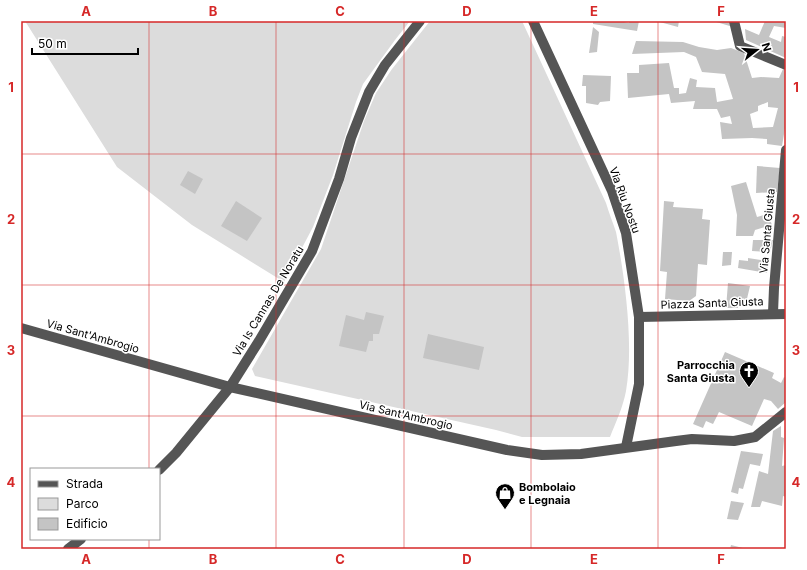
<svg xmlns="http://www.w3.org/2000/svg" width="807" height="570" font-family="Inter,sans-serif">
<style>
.green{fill:#dcdcdc}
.building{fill:#c4c4c4;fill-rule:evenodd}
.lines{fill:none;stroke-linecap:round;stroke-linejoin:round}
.minor{stroke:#555;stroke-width:10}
.grid{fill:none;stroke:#d62828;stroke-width:1;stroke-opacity:0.55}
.labels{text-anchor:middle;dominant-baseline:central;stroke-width:3;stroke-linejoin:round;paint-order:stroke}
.street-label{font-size:11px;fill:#000;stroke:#fff}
.poi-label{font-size:11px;font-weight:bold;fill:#000;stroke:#fff;text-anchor:end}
.neatline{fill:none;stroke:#d62828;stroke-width:1.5}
.grid-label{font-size:13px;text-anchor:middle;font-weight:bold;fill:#d62828}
</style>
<rect width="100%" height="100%" fill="#fff"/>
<g class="green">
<path d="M25 21H410L395 40 363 84 356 102 333 175 313 227 284 282 192 225 117 167Z"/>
<path d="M430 21H522L606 203C609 213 613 223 616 232 625 278 634 345 626 391 623 407 616 422 610 437H522L496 430 255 376 252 369 321 249 364 121 376 93 392 69Z"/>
</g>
<g class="building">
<path d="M593 21H618L629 23 630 21H639L637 31 593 24Z"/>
<path d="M656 21H679L678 27Z"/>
<path d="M713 21H731L733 27Z"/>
<path d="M765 21H786V28L774 26 769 37 781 42 782 36 786 37V58L746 40 745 29 759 35Z"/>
<path d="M593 27 599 32 597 52 589 53Z"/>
<path d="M636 41 683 42 699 47 717 50 731 48 744 53 752 78 761 77 779 78 783 69 786 71V122L782 146 767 144V139L752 138 722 139 720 122 732 124 730 116 721 118 717 109H693L695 101 671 103 669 94 628 98 627 73H639V65L669 63 674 88H679V94L686 93 690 78 697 80 696 87 715 88 717 102 733 99 725 74 702 72 696 57 684 52 632 54ZM768 102V107L778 108 773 127 753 128 750 114 758 111V106Z"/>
<path d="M583 75 611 76 610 101 600 102 598 105 586 103V86H582Z"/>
<path d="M757 166 780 168 777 192 756 193Z"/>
<path d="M188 171 203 179 195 194 180 185Z"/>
<path d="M746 182 757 217 768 214 772 225 755 230 753 236H736L737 215 731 186Z"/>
<path d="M236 201 262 218 247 241 221 226Z"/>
<path d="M664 201 674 202 673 207 703 209 702 219 710 220 707 265 698 264 696 296 689 301 665 299 667 272 660 271Z"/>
<path d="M753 240H773L770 252 752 251Z"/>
<path d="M723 252H732L731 265 722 266Z"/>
<path d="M748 258 768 261 767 273 738 268 739 260 748 261Z"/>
<path d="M728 283 750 286 746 303 738 302V308H726Z"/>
<path d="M366 312 384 316 379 334H373V341H369L366 352 339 346 346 315 364 320Z"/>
<path d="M428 334 484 347 479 370 423 358Z"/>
<path d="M725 352 774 373 772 378 781 383 784 377 786 378V402L778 409 771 401 764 399 752 426 719 412 713 424 706 421 703 428 693 424Z"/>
<path d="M781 426V437L784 438 782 466 786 465V497L783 496 782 506 762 501 760 507H751L759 471 768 474 773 431Z"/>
<path d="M741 451 763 454 760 466 750 464 743 489 739 488 738 494 731 492Z"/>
<path d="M731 501 744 503 738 520 727 519Z"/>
<path d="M731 545 743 548V549H730Z"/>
</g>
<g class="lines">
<g class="minor">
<path d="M533 21 612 191 626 233 639 317V384L626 447"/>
<path d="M734 21 740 46 786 65"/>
<path d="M773 313 774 288 786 150"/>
<path d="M639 317 786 314"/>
<path d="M21 328 230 387 507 450 542 455 581 454 676 441 692 439 734 441 755 437 786 412"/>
<path d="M159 470 176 453 230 387 259 341 312 251 339 179 351 138 369 92 385 65 420 21"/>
<path d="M68 549 81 539"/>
</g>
</g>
<path class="grid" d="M149 21V469M276 21V549M404 21V549M531 21V549M658 21V549M21 154H786M21 285H786M21 416H786M149 539V549"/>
<defs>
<g id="church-pin" transform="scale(1)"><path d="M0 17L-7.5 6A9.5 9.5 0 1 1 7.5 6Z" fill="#000" stroke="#fff"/><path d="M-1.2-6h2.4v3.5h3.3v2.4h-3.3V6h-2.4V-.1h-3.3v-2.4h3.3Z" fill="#fff"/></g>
<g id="shop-pin" transform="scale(1)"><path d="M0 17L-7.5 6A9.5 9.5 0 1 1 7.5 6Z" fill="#000" stroke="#fff"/><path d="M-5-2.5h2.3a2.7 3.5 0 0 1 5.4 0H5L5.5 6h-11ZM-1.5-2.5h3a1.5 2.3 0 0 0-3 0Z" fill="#fff"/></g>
</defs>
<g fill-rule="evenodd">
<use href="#church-pin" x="749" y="371"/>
<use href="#shop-pin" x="505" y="493"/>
</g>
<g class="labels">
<g class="street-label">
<text transform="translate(625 200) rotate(70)">Via Riu Nostu</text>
<text transform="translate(767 231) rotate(-85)">Via Santa Giusta</text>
<text transform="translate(268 301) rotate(-59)">Via Is Cannas De Noratu</text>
<text transform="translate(712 303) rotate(-2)">Piazza Santa Giusta</text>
<text transform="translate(93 336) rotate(16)">Via Sant'Ambrogio</text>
<text transform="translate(406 415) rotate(13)">Via Sant'Ambrogio</text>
</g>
<g class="poi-label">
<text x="735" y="365">Parrocchia<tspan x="735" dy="13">Santa Giusta</tspan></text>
<text x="519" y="487" text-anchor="start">Bombolaio<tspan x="519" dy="13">e Legnaia</tspan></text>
</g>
</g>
<rect width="807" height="570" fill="none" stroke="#ffffff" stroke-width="44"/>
<rect x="30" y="468" width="130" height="72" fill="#ffffff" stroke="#999999"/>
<rect x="38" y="481" width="20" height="6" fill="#555555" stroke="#999999"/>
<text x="66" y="488" font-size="12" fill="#000000">Strada</text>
<rect x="38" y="498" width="20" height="12" fill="#dcdcdc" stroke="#999999"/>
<text x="66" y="508" font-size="12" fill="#000000">Parco</text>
<rect x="38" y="518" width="20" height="12" fill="#c4c4c4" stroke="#999999"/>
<text x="66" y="528" font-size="12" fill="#000000">Edificio</text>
<g transform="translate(757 50) rotate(73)" stroke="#ffffff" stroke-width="3" paint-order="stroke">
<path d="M0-3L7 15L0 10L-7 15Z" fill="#000000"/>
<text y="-6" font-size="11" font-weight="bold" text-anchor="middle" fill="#000000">N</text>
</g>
<path d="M32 48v6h106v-6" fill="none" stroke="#000000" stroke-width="2"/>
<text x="38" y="48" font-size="12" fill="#000000" stroke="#ffffff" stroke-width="3" paint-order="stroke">50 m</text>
<rect x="22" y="22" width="763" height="526" class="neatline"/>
<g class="grid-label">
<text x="86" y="16">A</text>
<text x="213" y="16">B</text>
<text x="340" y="16">C</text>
<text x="467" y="16">D</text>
<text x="594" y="16">E</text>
<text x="721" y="16">F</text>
<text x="11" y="92">1</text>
<text x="796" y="92">1</text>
<text x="11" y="224">2</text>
<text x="796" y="224">2</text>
<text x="11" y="355">3</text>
<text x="796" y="355">3</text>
<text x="11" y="487">4</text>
<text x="796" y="487">4</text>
<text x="86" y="564">A</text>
<text x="213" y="564">B</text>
<text x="340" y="564">C</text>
<text x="467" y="564">D</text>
<text x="594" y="564">E</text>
<text x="721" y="564">F</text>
</g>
</svg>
